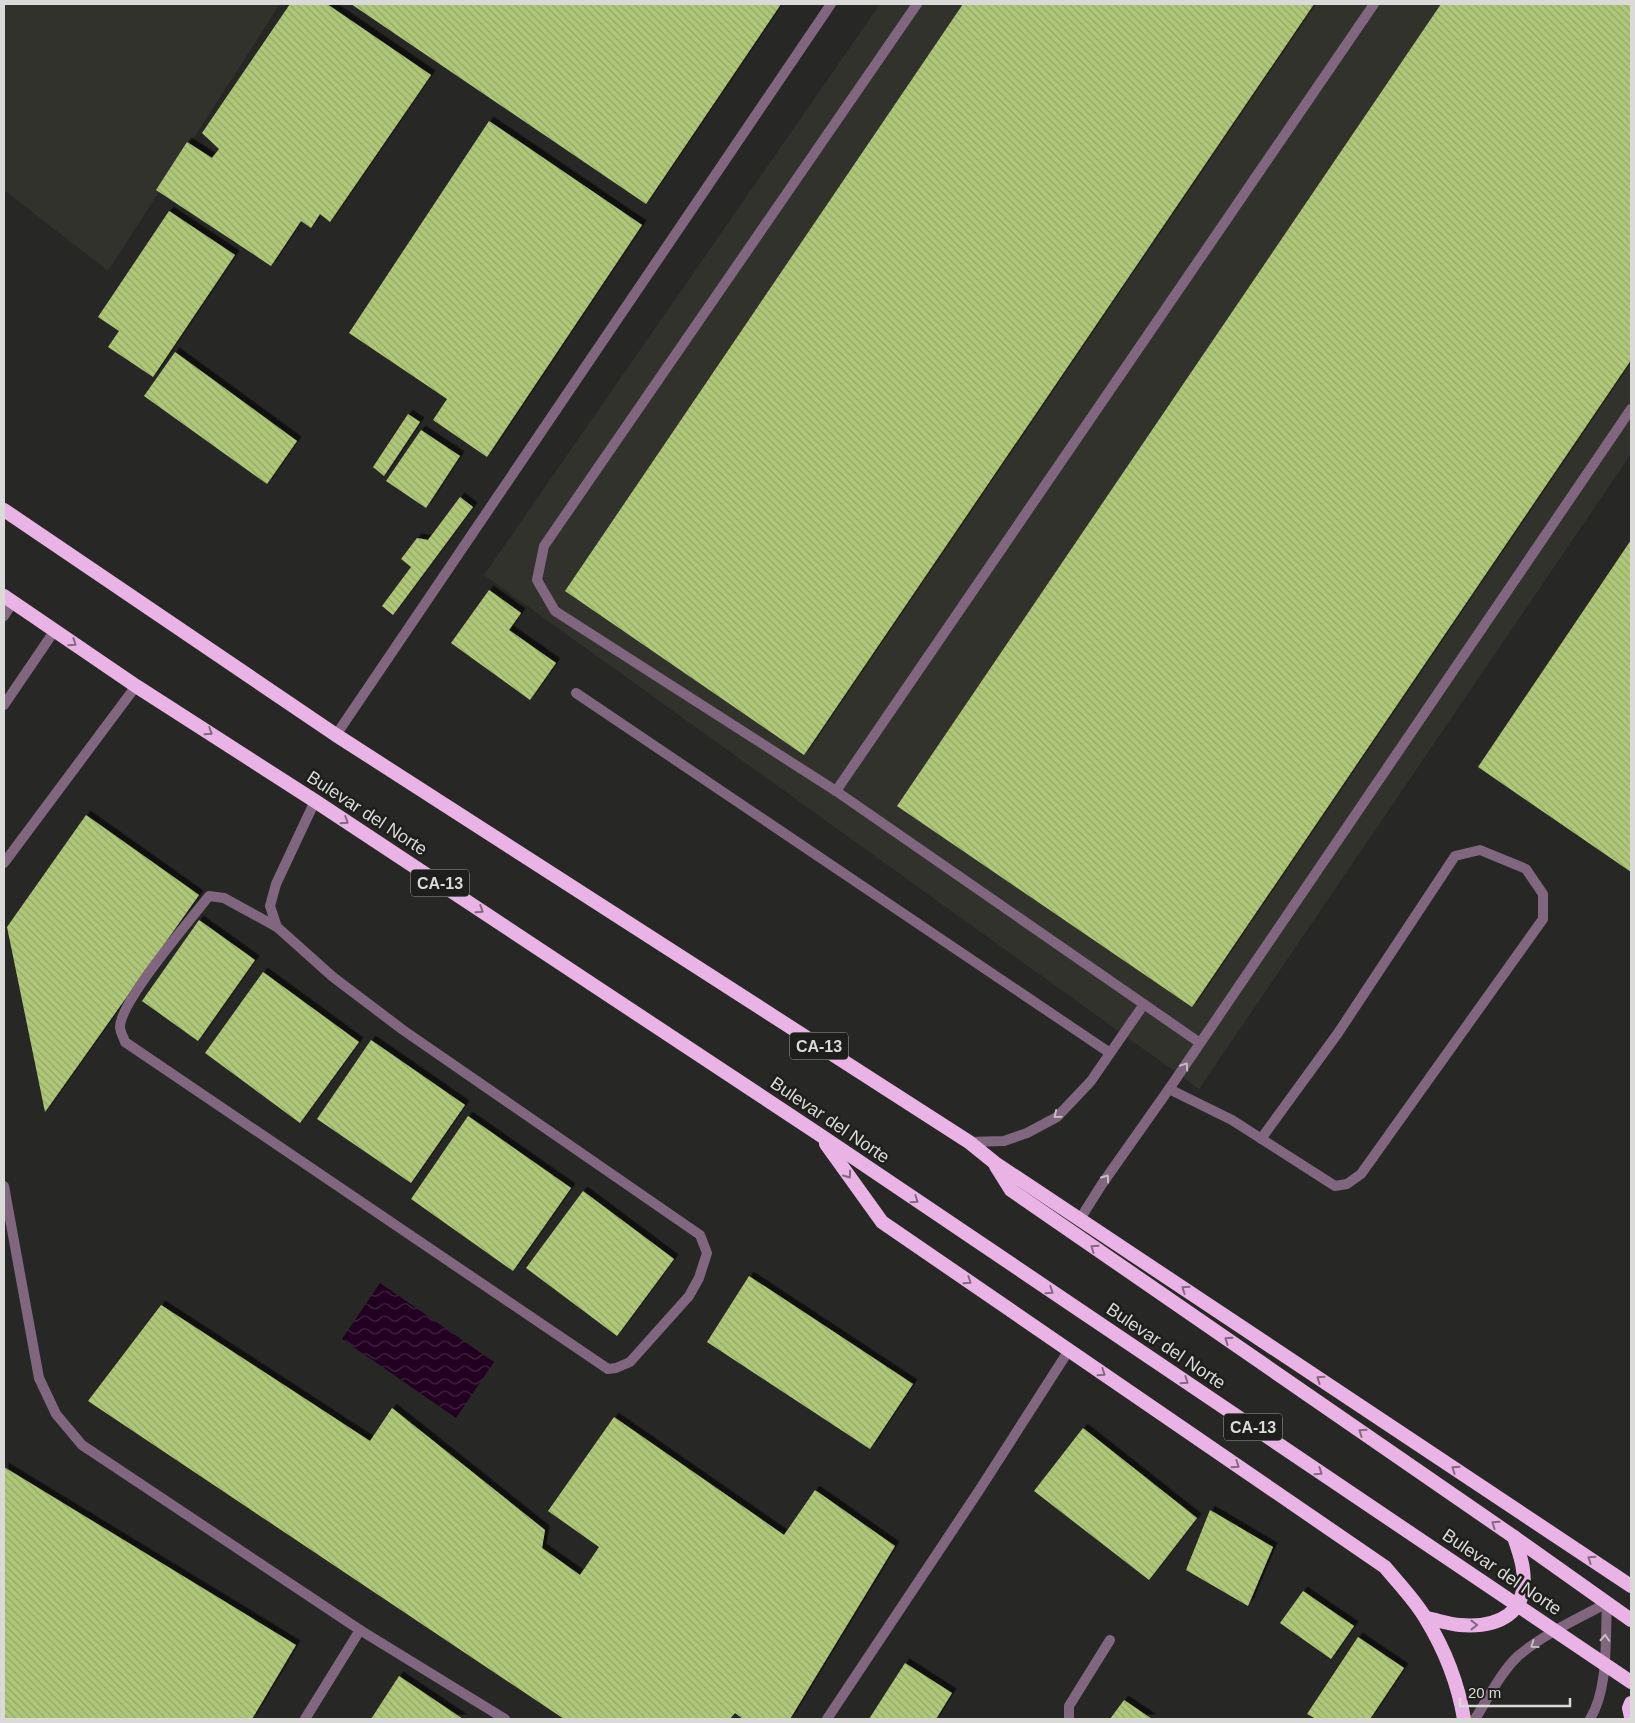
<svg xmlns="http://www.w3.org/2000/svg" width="1635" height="1723" font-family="Arial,sans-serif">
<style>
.built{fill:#30322b}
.water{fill:url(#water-waves)}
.building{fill:url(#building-back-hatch);filter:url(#shadow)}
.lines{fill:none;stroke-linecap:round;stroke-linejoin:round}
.service{stroke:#81667f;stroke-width:10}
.minor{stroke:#81667f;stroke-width:10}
.tertiary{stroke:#81667f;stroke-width:10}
.trunk{stroke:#eab3e5;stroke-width:14}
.oneway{stroke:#846880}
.oneway2{stroke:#c4bdc2}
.labels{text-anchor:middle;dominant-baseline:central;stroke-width:5;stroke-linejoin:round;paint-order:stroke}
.shield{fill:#1e1e1c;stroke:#a2a2a0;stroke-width:1}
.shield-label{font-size:16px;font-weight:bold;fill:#dadad9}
.street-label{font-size:18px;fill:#dadad9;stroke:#1e1e1c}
</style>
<defs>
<pattern id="water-waves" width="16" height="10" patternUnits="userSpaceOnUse" patternTransform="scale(1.25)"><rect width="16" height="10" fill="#202"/><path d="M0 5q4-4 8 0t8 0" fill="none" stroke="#422542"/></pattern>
<pattern id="building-back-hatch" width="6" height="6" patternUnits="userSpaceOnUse" patternTransform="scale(1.25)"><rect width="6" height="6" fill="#afc877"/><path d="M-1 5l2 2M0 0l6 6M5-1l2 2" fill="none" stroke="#94a66a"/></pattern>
<filter id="shadow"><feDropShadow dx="4.5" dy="-4.5" stdDeviation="0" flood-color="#0009"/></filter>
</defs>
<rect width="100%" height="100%" fill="#272825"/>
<g class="built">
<path d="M4 4H280L108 271 4 190Z"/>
<path d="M880 4H1631V454L1199 1089 484 575Z"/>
</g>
<path class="water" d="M380 1283 494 1362 456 1418 342 1339Z"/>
<g class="building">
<path d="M290 4H327L431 75 330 222 320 214 311 228 301 221 271 266 156 190 187 142 212 158 219 149 202 133Z"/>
<path d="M351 4H781L646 204Z"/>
<path d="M963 4H1314L804 755 565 591Z"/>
<path d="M1441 4H1631V360L1192 1007 897 806Z"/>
<path d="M489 121 642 225 487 457 433 420 447 399 349 333Z"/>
<path d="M169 211 235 255 153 377 108 347 119 331 98 317Z"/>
<path d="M175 352 297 441 267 484 144 396Z"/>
<path d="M408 414 420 422 384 476 373 467Z"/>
<path d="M421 430 460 456 426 508 386 481Z"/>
<path d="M460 497 473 507 393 615 382 606 411 567 401 559 417 538 428 540Z"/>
<path d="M1631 540V872L1478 767Z"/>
<path d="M489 590 521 613 509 630 556 663 530 700 451 643Z"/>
<path d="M86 815 199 895 45 1112 7 927Z"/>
<path d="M199 920 255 960 198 1041 142 1001Z"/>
<path d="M263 972 359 1042 300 1123 205 1053Z"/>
<path d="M371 1040 465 1105 411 1183 317 1119Z"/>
<path d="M468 1116 571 1188 513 1271 411 1199Z"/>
<path d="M583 1191 674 1259 617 1336 526 1268Z"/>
<path d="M749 1276 913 1384 870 1449 707 1342Z"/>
<path d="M161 1305 370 1441 392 1408 545 1530 542 1548 580 1575 599 1547 548 1511 614 1417 784 1535 815 1490 895 1546 790 1719H743L735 1713 730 1719H564L88 1401Z"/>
<path d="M1083 1428 1197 1518 1149 1580 1034 1491Z"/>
<path d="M4 1467 296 1645 252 1719H4Z"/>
<path d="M1210 1510 1273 1547 1248 1606 1186 1570Z"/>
<path d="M1303 1591 1354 1626 1331 1659 1280 1623Z"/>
<path d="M1358 1637 1404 1668 1370 1719H1316L1307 1714Z"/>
<path d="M905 1663 952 1693 936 1719H869Z"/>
<path d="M399 1676 463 1719H371Z"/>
<path d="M1124 1700 1152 1719H1110Z"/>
</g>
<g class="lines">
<g class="service">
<path d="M917 4 544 546 537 580 555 611 836 791 1200 1043"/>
<path d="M576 693 1110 1053"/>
<path d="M336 735 831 4"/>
<path d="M836 791 1374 4"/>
<path d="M4 863 136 686"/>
<path d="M277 927 224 898 209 896C190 920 120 1002 120 1027 120 1032 124 1038 125 1042L608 1369 616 1368 630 1362 689 1296 699 1278 707 1253 700 1235 403 1030 333 977 277 927 270 906 276 884 315 801"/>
<path d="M1169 1089 1232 1120 1335 1186 1347 1184 1361 1174 1543 919V894L1526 869 1480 850 1455 856 1338 1033 1261 1139"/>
<path d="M969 1142 1004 1141 1027 1133 1057 1117 1091 1081 1144 1004"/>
<path d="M4 1186 39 1378 56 1414 82 1445 360 1630 505 1719"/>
<path d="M1080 1219 1102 1184 1169 1089 1631 409"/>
<path d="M305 1719 360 1630"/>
<path d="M827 1719 980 1489 1069 1350"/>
<path d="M1069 1719V1706L1110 1640"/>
</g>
<g class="minor">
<path d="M4 616 13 602"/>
<path d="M4 705 55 630"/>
</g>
<g class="tertiary">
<path d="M1475 1719C1487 1700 1501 1672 1518 1656 1544 1634 1577 1619 1607 1603"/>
<path d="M1590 1719C1609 1688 1605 1639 1607 1603"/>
</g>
<g class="trunk">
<path d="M4 510 336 735 969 1142 995 1163 1631 1586"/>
<path d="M4 596 136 686 315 801 820 1135 1631 1682"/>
<path d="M826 1144 882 1222 1385 1567C1399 1584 1415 1600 1426 1619 1445 1650 1458 1683 1464 1719"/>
<path d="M996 1166 1011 1190 1514 1537 1631 1620"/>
<path d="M1426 1618C1437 1620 1449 1624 1460 1625 1498 1628 1529 1614 1523 1570 1522 1559 1517 1547 1514 1537"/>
<path d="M1631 1703 1629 1708 1631 1717"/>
</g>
</g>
<defs><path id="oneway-chevron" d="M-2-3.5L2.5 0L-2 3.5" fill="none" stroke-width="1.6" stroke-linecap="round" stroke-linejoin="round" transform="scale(1.25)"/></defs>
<g class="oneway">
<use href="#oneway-chevron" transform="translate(73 643) rotate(34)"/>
<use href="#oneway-chevron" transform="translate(209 732) rotate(33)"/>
<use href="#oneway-chevron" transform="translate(345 821) rotate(33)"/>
<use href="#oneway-chevron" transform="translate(480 910) rotate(33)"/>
<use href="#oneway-chevron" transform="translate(848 1175) rotate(54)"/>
<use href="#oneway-chevron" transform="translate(915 1200) rotate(34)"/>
<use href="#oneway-chevron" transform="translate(1094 1248) rotate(-145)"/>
<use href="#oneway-chevron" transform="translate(968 1281) rotate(34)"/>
<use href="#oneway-chevron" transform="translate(1185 1289) rotate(-146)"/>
<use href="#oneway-chevron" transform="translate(1050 1291) rotate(34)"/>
<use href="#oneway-chevron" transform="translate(1228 1340) rotate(-145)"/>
<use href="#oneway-chevron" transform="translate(1102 1373) rotate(34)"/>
<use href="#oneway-chevron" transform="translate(1320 1379) rotate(-146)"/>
<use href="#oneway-chevron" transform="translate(1185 1381) rotate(34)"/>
<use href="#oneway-chevron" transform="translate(1362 1432) rotate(-145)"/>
<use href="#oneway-chevron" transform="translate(1236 1465) rotate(34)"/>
<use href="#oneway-chevron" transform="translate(1455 1469) rotate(-146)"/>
<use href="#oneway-chevron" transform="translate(1319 1472) rotate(34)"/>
<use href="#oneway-chevron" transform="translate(1495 1524) rotate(-145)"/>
<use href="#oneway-chevron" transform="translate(1591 1559) rotate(-146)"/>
<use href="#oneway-chevron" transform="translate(1474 1625)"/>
</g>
<g class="oneway2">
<use href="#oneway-chevron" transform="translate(1185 1066) rotate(-56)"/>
<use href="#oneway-chevron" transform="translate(1057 1115) rotate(141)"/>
<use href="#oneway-chevron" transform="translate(1106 1178) rotate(-55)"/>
<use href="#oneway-chevron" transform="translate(1605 1638) rotate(-87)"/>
<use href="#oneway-chevron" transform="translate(1534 1645) rotate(144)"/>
</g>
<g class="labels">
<g class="shield">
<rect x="411" y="869.5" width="58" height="27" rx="4"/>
<rect x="790" y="1032.5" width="58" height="27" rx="4"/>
<rect x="1224" y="1413.5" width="58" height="27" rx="4"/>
</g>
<g class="shield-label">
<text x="440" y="883">CA-13</text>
<text x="819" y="1046">CA-13</text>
<text x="1253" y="1427">CA-13</text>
</g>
<g class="street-label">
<text transform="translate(367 813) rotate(33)">Bulevar del Norte</text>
<text transform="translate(830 1120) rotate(34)">Bulevar del Norte</text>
<text transform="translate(1166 1346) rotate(34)">Bulevar del Norte</text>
<text transform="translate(1502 1572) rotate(34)">Bulevar del Norte</text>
</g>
</g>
<rect width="1635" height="1723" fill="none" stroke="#dadad9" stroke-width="10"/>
<path d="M1460 1698v8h110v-8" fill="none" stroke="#dadad9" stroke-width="2.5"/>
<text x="1468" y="1698" font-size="15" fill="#dadad9" stroke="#1e1e1c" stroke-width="4" paint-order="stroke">20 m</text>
</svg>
